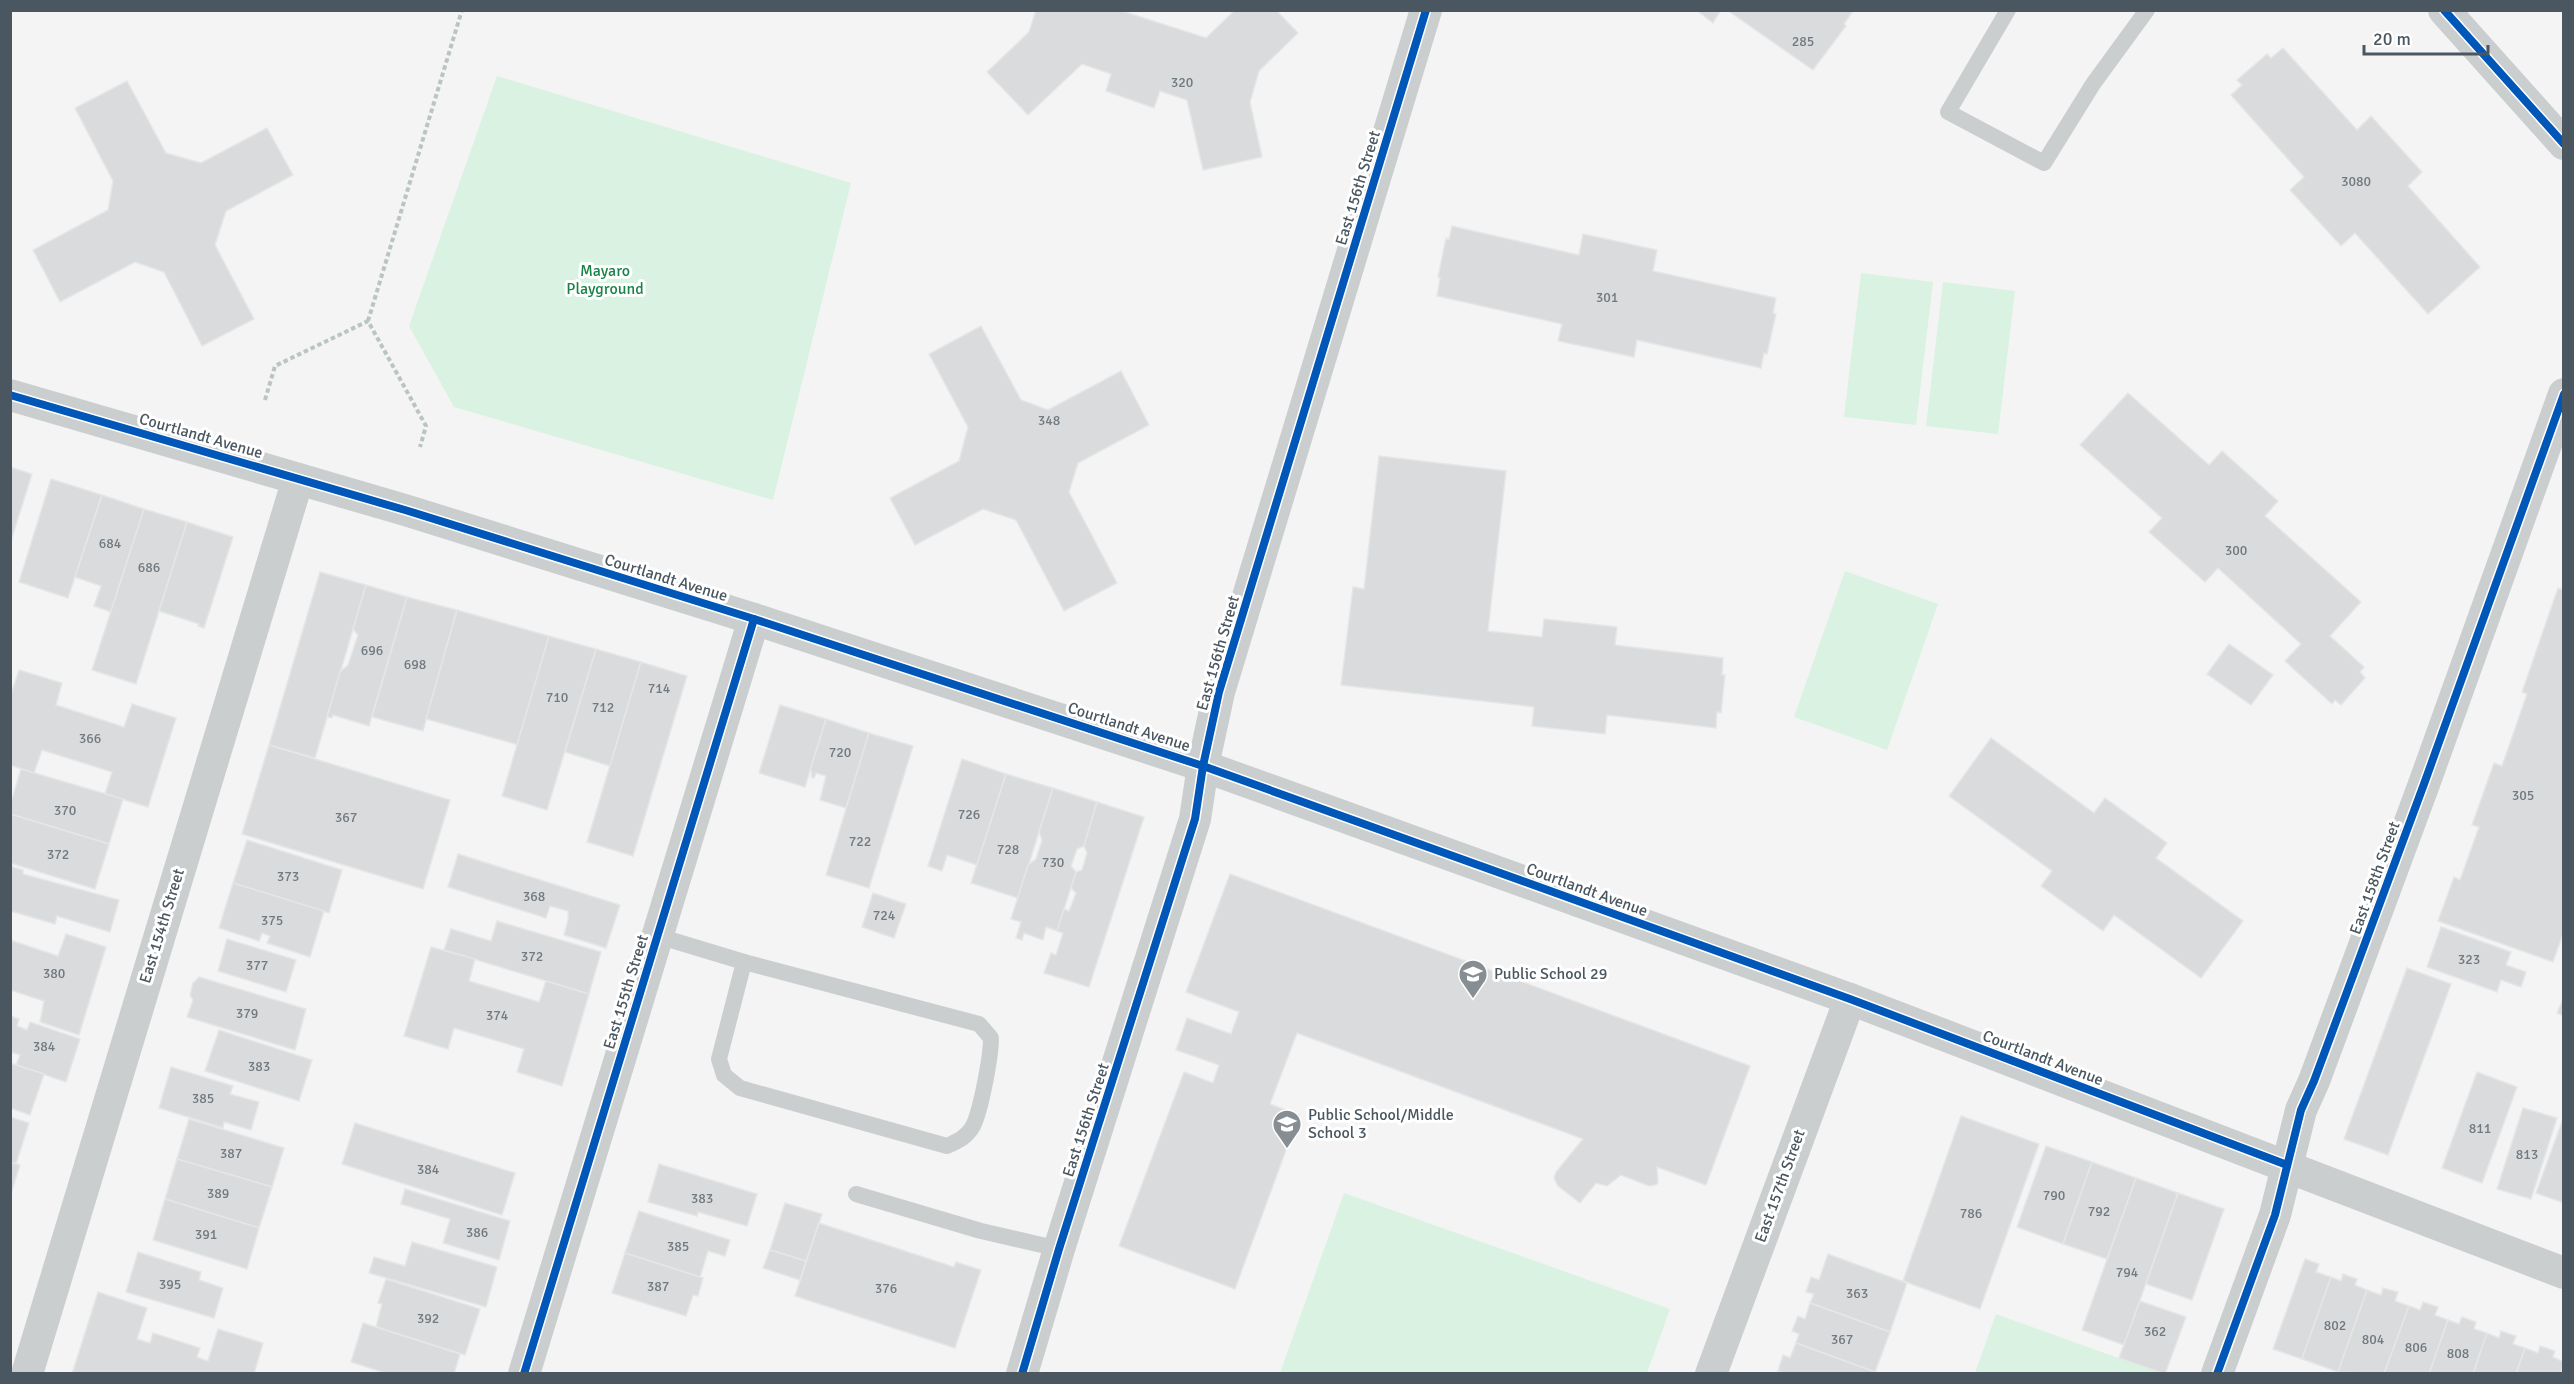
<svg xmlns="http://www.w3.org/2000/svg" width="2574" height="1384" font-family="Signika,sans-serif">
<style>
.green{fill:#daf2e1}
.building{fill:#dadbdc;stroke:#e5e6e7;stroke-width:1.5}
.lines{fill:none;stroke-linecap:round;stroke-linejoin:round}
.path{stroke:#bac5c1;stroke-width:4;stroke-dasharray:4.5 3;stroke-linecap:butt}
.service{stroke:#cbcecf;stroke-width:16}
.minor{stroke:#cbcecf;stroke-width:32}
.cycleway-casing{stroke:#fff;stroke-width:11}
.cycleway{stroke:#0057b8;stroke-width:8}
.labels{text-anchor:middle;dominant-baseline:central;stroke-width:6;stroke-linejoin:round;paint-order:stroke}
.number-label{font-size:14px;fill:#707a80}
.street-label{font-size:16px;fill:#4a5760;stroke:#fff}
.park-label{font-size:16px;fill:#198347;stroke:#fff}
.poi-label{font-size:16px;fill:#4a5760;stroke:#fff;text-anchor:start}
</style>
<rect width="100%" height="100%" fill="#f4f4f4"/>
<g class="green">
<path d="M497 76 851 183 773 500 454 407 409 326Z"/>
<path d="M1861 273 1933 282 1916 425 1844 417Z"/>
<path d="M1943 282 2015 291 1998 434 1926 426Z"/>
<path d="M1845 571 1938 604 1887 750 1794 717Z"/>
<path d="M1344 1193 1670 1309 1647 1373H1280Z"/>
<path d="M1996 1314 2160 1373H1975Z"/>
</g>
<g class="building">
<path d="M1036 10H1119L1206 38 1235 10H1276L1298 33 1259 71 1250 102 1262 157 1203 170 1187 100 1160 91 1154 108 1106 91 1111 74 1082 64 1028 115 987 72 1029 32Z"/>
<path d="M1696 10H1721L1713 23Z"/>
<path d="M1727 10H1852L1853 11 1844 24 1846 26 1813 70Z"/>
<path d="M2283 48 2357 130 2371 116 2422 172 2408 186 2480 267 2428 314 2355 233 2341 246 2290 190 2304 177 2231 95 2242 85 2237 80 2267 54 2271 58Z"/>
<path d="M127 81 166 153 201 163 267 128 293 175 226 211 215 245 254 319 202 346 164 272 135 262 60 302 33 250 108 210 113 181 75 108Z"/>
<path d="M1452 226 1579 255 1583 234 1657 250 1653 271 1776 298 1773 313 1776 314 1767 354 1764 353 1761 368 1637 340 1634 357 1558 341 1562 324 1437 296 1440 278 1438 277 1446 238 1449 239Z"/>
<path d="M981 326 1021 400 1048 410 1121 371 1149 425 1078 463 1069 492 1117 583 1064 611 1016 520 983 509 915 545 890 498 959 461 968 427 929 354Z"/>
<path d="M2128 393 2209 465 2222 451 2278 501 2265 516 2361 602 2330 636 2364 667 2360 672 2365 678 2341 705 2335 700 2332 704 2285 661 2301 644 2218 568 2205 582 2149 532 2162 518 2080 445Z"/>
<path d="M1379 456 1506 471 1488 631 1542 637 1544 619 1617 627 1615 645 1723 658 1722 675H1725L1721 713 1717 712 1716 728 1607 715 1605 734 1532 726 1534 707 1341 685 1353 587 1364 589Z"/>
<path d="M10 467 32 474 10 544Z"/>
<path d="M51 479 102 495 68 598 19 582Z"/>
<path d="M102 495 144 509 111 612 94 606 101 586 75 577Z"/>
<path d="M144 509 187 522 136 684 92 670Z"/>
<path d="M187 522 233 537 204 628 198 626 199 624 159 611Z"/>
<path d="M320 572 366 585 315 758 269 745Z"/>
<path d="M366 585 407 597 369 726 333 715 332 718 327 717 340 672 348 665 358 635 353 629Z"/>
<path d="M2558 588 2564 590V931L2553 962 2438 921 2454 877 2460 880 2479 827 2472 825 2494 763 2502 766 2527 694 2522 692Z"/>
<path d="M407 597 457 610 423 731 372 717Z"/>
<path d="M457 610 549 636 519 745 426 719Z"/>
<path d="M549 636 596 649 547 810 502 796Z"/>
<path d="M2229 644 2273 675 2251 705 2207 674Z"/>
<path d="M596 649 641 662 610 766 565 752Z"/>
<path d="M641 662 687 676 633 856 587 842Z"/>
<path d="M19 670 62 683 56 705 124 727 132 704 176 718 148 807 105 794 112 772 42 750 34 773 10 765V697Z"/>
<path d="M780 705 826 719 805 787 759 773Z"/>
<path d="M826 719 869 733 846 808 820 800 826 776 816 773 814 778 811 777 812 772 810 771Z"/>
<path d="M869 733 913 746 869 888 826 875Z"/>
<path d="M1991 738 2094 813 2105 798 2167 843 2156 858 2243 921 2201 978 2114 915 2103 931 2041 886 2052 871 1949 796Z"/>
<path d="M269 745 450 800 423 889 242 834Z"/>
<path d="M962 759 1006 774 977 865 947 855 942 871 928 866Z"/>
<path d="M21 769 123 799 109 844 10 814V806Z"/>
<path d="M1006 774 1053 788 1018 898 971 883Z"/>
<path d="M1053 788 1097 802 1084 846 1077 849 1071 866 1076 872 1057 931 1046 927 1043 940 1024 933 1022 940 1016 938 1021 922 1011 919 1028 865 1036 859 1042 840 1039 832Z"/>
<path d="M1097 802 1144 817 1089 987 1044 973 1051 953 1056 955 1063 933 1057 931 1064 909 1069 911 1076 893 1071 888 1076 872 1082 870 1087 853 1084 846Z"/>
<path d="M10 814 109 844 95 889 10 863Z"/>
<path d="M247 840 342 870 329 913 233 883Z"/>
<path d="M458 854 620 905 606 948 564 935 568 920V911L550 906 546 918 448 887Z"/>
<path d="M10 866 23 870V874L119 900 110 932 57 916 55 924 10 911Z"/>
<path d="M1230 874 1750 1066 1706 1185 1657 1167 1658 1183 1655 1185 1649 1186 1621 1175 1607 1186 1596 1183 1580 1203 1558 1186 1554 1178 1556 1172 1583 1139 1297 1033 1270 1104 1299 1115 1235 1289 1119 1246 1184 1072 1213 1083 1219 1065 1176 1050 1187 1018 1231 1034 1239 1012 1186 992Z"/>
<path d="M233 883 324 911 310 957 267 943 270 936 262 933 259 941 219 928Z"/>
<path d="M873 893 906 904 894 938 862 927Z"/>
<path d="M497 921 601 952 589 994 444 950 451 929 491 941Z"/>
<path d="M2441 927 2511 952 2506 965 2526 972 2521 987 2501 980 2497 992 2427 967Z"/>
<path d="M66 934 106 947 79 1035 40 1022 44 1001 10 990V940L58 956Z"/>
<path d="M227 939 296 960 286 992 218 971Z"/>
<path d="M431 947 475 959 469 981 539 1002 546 981 589 994 562 1086 517 1072 524 1049 454 1028 448 1049 404 1036Z"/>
<path d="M2407 968 2451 984 2388 1155 2344 1139Z"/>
<path d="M199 977 306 1009 295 1050 187 1017 193 1000 190 995 193 983Z"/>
<path d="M2564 996V1016L2557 1013Z"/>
<path d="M10 1016 19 1019 17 1026 27 1030 30 1022 80 1039 66 1082 16 1065 20 1055 10 1052Z"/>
<path d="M219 1030 312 1060 299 1101 205 1071Z"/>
<path d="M10 1063 44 1074 30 1115 10 1108Z"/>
<path d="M171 1067 233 1086 230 1094 259 1102 251 1130 224 1122 223 1128 159 1108Z"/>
<path d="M2477 1072 2517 1087 2482 1183 2442 1168Z"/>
<path d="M2523 1108 2557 1118 2531 1199 2497 1189Z"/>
<path d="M1961 1116 2039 1144 1980 1309 1903 1281Z"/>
<path d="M2564 1116V1203L2536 1193Z"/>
<path d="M10 1117 29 1123 16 1164 10 1162Z"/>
<path d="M189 1119 284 1148 272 1187 177 1159Z"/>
<path d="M355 1123 515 1173 502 1215 342 1164Z"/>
<path d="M2046 1146 2092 1162 2063 1244 2017 1227Z"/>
<path d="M177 1159 272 1187 259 1228 165 1199Z"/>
<path d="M10 1162 20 1165 10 1197Z"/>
<path d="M2092 1162 2136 1178 2107 1259 2063 1244Z"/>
<path d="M659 1164 757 1194 747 1226 698 1212 697 1216 648 1202Z"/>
<path d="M2136 1178 2178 1193 2124 1345 2082 1330Z"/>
<path d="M405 1189 510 1221 499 1260 443 1243 450 1219 401 1204Z"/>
<path d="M2178 1193 2224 1209 2192 1300 2146 1284Z"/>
<path d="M165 1199 259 1228 247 1269 153 1240Z"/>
<path d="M785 1203 822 1214 806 1261 770 1250Z"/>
<path d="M639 1211 730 1240 725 1256 708 1251 700 1277 625 1253Z"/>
<path d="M819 1223 954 1267 956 1262 981 1270 955 1348 795 1296Z"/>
<path d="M412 1242 497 1267 486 1307 369 1273 374 1257 405 1266Z"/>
<path d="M770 1250 806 1261 800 1280 763 1268Z"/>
<path d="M138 1252 201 1272 199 1280 223 1288 214 1318 126 1292Z"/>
<path d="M625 1253 703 1278 698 1296 693 1295 686 1316 612 1293Z"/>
<path d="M1828 1254 1907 1283 1890 1332 1810 1303 1814 1294 1806 1292 1811 1277 1819 1280Z"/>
<path d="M2305 1259 2319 1264 2316 1272 2331 1277 2302 1359 2273 1349Z"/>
<path d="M2343 1274 2357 1279 2355 1285 2367 1290 2338 1372 2302 1359 2331 1277 2341 1281Z"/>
<path d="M386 1279 480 1309 465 1355 376 1327 382 1304 378 1303Z"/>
<path d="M2383 1288 2398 1292 2395 1301 2409 1306 2384 1374 2338 1372 2367 1290 2381 1295Z"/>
<path d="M98 1292 147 1308 137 1339 150 1343 153 1333 200 1348 197 1357 208 1361 218 1329 263 1343 254 1374H72Z"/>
<path d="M2140 1301 2186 1317 2165 1374 2119 1358Z"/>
<path d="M2423 1302 2438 1307 2435 1315 2448 1320 2429 1374H2384L2409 1306 2420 1310Z"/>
<path d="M1810 1303 1890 1332 1875 1372 1796 1343 1799 1334 1792 1331 1798 1316 1805 1319Z"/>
<path d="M2462 1317 2476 1322 2474 1329 2487 1333 2473 1374H2429L2448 1320 2459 1324Z"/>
<path d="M363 1323 460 1354 454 1374H388L351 1362Z"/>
<path d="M2501 1331 2516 1336 2513 1344 2525 1348 2516 1374H2473L2487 1333 2499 1338Z"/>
<path d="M1796 1343 1875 1372V1374H1785L1778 1371 1783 1355 1790 1358Z"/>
<path d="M2540 1346 2555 1351 2553 1357 2564 1362 2561 1374H2516L2525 1348 2538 1353Z"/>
</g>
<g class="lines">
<g class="path">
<path d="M368 321 462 10"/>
<path d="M265 400 275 366 368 321 426 426 420 447"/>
</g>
<g class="service">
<path d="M2008 10 1948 112 2044 163 2093 84 2147 10"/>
<path d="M658 936 744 962"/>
<path d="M744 962 979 1024 991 1038C991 1056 981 1110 973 1126 967 1137 958 1141 947 1146L740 1088 724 1075 719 1059Z"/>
<path d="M856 1194 981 1231 1059 1249"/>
</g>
<g class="minor">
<path d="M2444 10 2564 144"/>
<path d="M10 395 405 510 754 619 1203 766 1850 999 2564 1273"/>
<path d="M27 1374 298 479"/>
<path d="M524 1374 754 619"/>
<path d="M1022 1374 1059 1249 1195 819 1203 766 1219 692 1426 10"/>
<path d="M1711 1374 1850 999"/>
<path d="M2217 1374 2275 1215 2301 1110 2314 1081 2424 784 2564 394"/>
</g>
<g class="cycleway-casing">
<g id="cycleway">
<path d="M2444 10 2564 144"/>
<path d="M10 395 405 510 754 619 1203 766 1850 999 2287 1165"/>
<path d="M524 1374 754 619"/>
<path d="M1022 1374 1059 1249 1195 819 1203 766 1219 692 1426 10"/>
<path d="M2217 1374 2275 1215 2301 1110 2314 1081 2424 784 2564 394"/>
</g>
</g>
<use href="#cycleway" class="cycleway"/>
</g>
<defs>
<g id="school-pin" transform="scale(1.5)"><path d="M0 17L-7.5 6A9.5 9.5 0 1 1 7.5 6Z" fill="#868e94" stroke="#fff"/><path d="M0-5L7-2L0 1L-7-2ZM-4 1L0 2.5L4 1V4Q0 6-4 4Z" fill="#fff"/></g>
</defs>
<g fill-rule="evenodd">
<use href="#school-pin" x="1473" y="974"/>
<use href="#school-pin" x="1287" y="1124"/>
</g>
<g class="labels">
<g class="number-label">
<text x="1803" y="41">285</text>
<text x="1182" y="82">320</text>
<text x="2356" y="181">3080</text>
<text x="1607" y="297">301</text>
<text x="1049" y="420">348</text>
<text x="110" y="543">684</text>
<text x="2236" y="550">300</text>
<text x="149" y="567">686</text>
<text x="372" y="650">696</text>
<text x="415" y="664">698</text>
<text x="659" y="688">714</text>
<text x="557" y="697">710</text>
<text x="603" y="707">712</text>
<text x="90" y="738">366</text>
<text x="840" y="752">720</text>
<text x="2523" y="795">305</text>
<text x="65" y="810">370</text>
<text x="969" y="814">726</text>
<text x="346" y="817">367</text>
<text x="860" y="841">722</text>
<text x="1008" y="849">728</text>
<text x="58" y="854">372</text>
<text x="1053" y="862">730</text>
<text x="288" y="876">373</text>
<text x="534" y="896">368</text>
<text x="884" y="915">724</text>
<text x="272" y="920">375</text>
<text x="532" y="956">372</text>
<text x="2469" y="959">323</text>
<text x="257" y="965">377</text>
<text x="54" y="973">380</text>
<text x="247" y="1013">379</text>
<text x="497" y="1015">374</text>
<text x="44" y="1046">384</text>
<text x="259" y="1066">383</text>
<text x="203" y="1098">385</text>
<text x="2480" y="1128">811</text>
<text x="231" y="1153">387</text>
<text x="2527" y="1154">813</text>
<text x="428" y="1169">384</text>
<text x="218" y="1193">389</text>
<text x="2054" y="1195">790</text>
<text x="702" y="1198">383</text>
<text x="2099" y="1211">792</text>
<text x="1971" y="1213">786</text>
<text x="477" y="1232">386</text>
<text x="206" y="1234">391</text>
<text x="678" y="1246">385</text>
<text x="2127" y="1272">794</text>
<text x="170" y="1284">395</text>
<text x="658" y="1286">387</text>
<text x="886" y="1288">376</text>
<text x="1857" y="1293">363</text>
<text x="428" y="1318">392</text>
<text x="2335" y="1325">802</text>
<text x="2155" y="1331">362</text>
<text x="1842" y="1339">367</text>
<text x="2373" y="1339">804</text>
<text x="2416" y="1347">806</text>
<text x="2458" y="1353">808</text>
</g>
<g class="street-label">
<text transform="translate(1358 188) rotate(-73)">East 156th Street</text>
<text transform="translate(201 436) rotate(16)">Courtlandt Avenue</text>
<text transform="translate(666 578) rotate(17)">Courtlandt Avenue</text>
<text transform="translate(1218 653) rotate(-74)">East 156th Street</text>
<text transform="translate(1129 727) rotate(18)">Courtlandt Avenue</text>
<text transform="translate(2375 878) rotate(-70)">East 158th Street</text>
<text transform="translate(1587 890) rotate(20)">Courtlandt Avenue</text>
<text transform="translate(162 926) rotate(-73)">East 154th Street</text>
<text transform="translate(626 992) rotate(-73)">East 155th Street</text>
<text transform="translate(2043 1058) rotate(21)">Courtlandt Avenue</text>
<text transform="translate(1086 1120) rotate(-72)">East 156th Street</text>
<text transform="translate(1780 1186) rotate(-70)">East 157th Street</text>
</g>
<g class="park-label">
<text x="605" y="271">Mayaro<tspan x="605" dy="18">Playground</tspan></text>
</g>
<g class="poi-label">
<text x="1494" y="974">Public School 29</text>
<text x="1308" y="1115">Public School/Middle<tspan x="1308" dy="18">School 3</tspan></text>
</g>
</g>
<rect width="2574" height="1384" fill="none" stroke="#4a5760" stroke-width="24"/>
<path d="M2364 45v9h124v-9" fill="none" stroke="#4a5760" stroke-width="3"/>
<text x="2373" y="45" font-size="18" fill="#4a5760" stroke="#ffffff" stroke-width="4.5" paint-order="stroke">20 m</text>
</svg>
